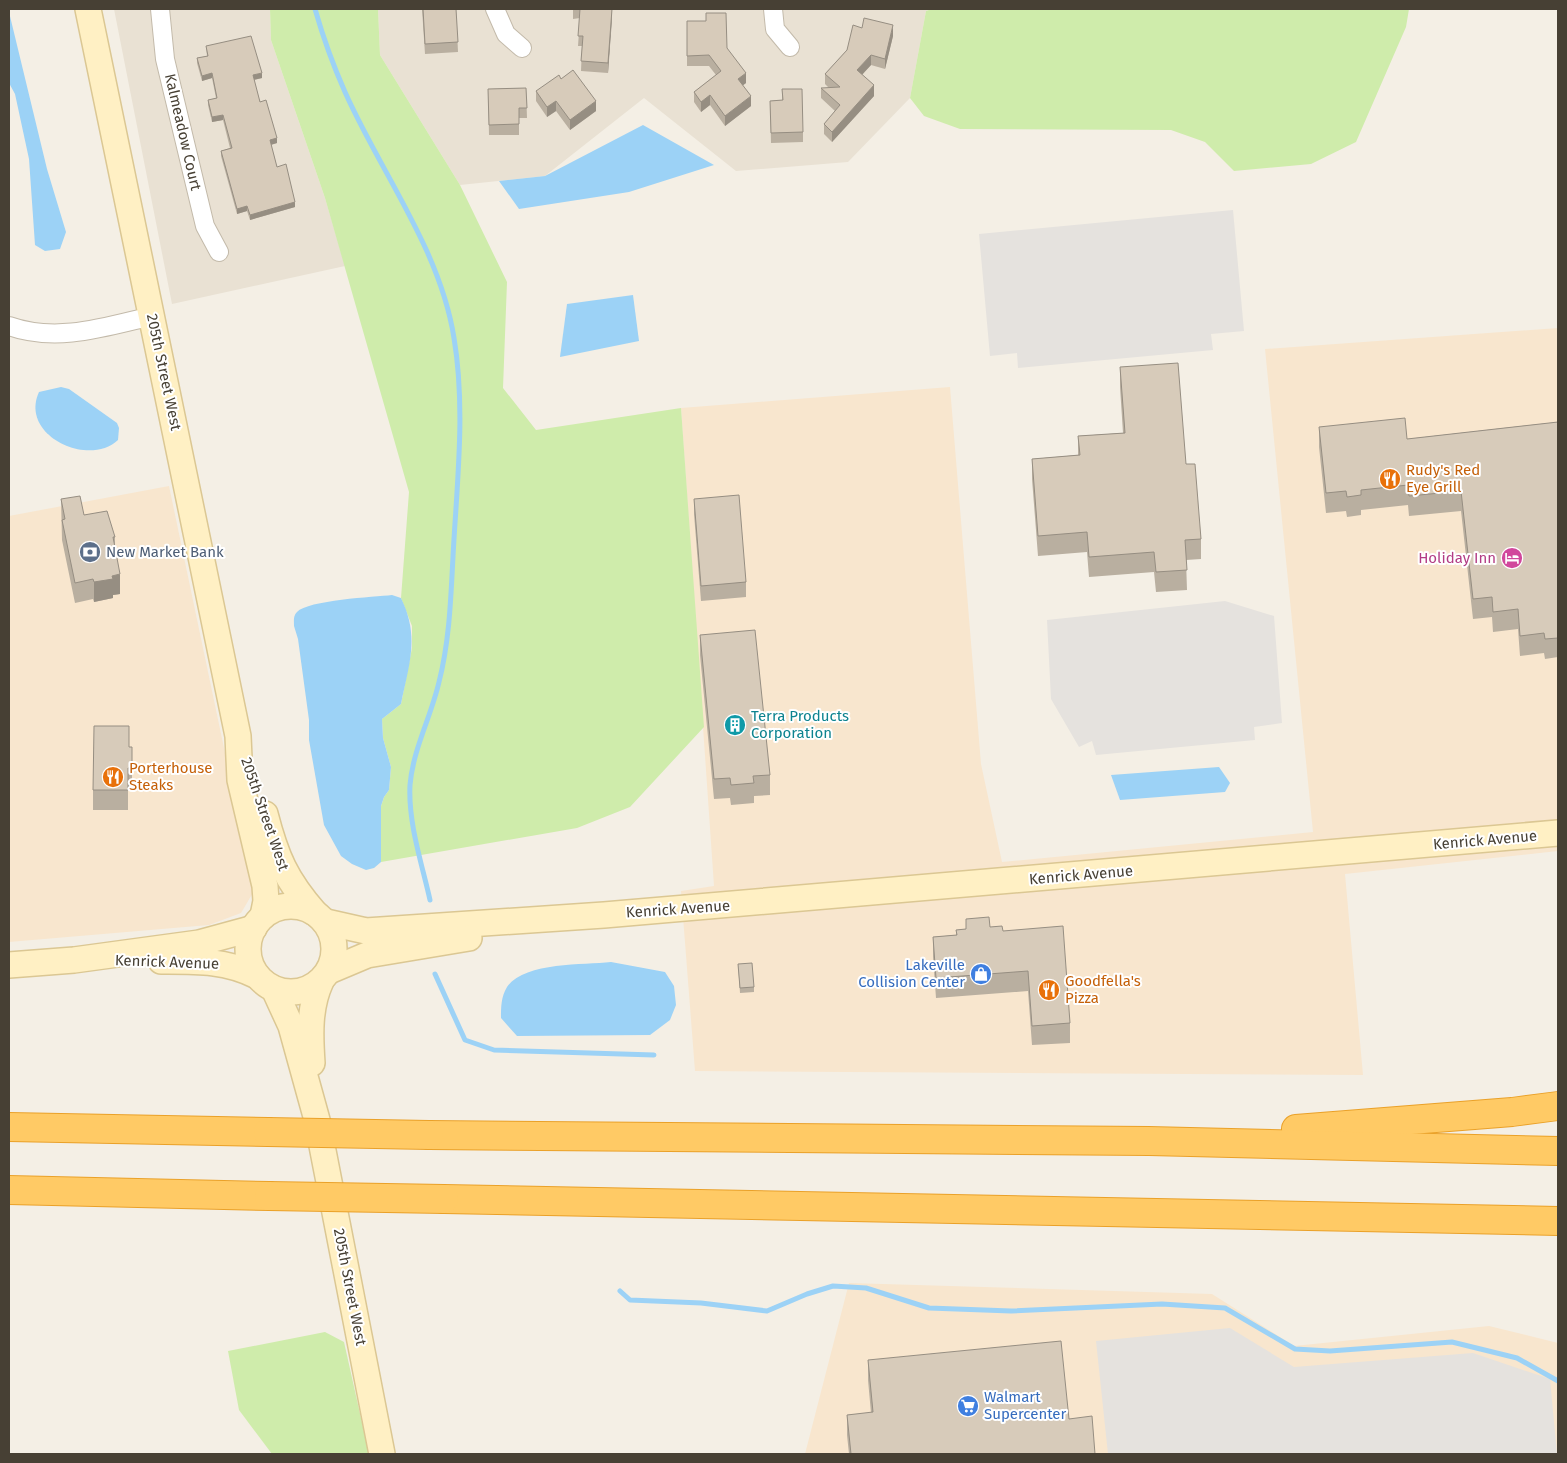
<svg xmlns="http://www.w3.org/2000/svg" width="1567" height="1463" font-family="'Fira Sans',sans-serif">
<style>
.residential{fill:#e9e1d3}
.commercial{fill:#f8e6ce}
.green{fill:#cfecab}
.parking{fill:#e5e2de}
.water{fill:#9cd2f6}
.lines{fill:none;stroke-linecap:round;stroke-linejoin:round}
.stream{stroke:#9cd2f6;stroke-width:5}
.street-casing{stroke:#c3baaa;stroke-width:20}
.secondary-casing{stroke:#dbc793;stroke-width:28}
.highway-casing{stroke:#eaa129;stroke-width:30}
.street{stroke:#fff;stroke-width:18}
.secondary{stroke:#fff0c4;stroke-width:25}
.highway{stroke:#ffca65;stroke-width:28}
.highway-bridge-casing{stroke:#eaa129;stroke-width:30;stroke-linecap:butt}
.highway-bridge{stroke:#ffca65;stroke-width:28}
.wall{fill:#b9afa0}
.shaded-wall{fill:#968e82}
.building{fill:#d7cbba;stroke:#968e82}
.labels{text-anchor:middle;dominant-baseline:central;stroke-width:4;stroke-linejoin:round;paint-order:stroke}
.street-label{font-size:15px;fill:#474034;stroke:#fff}
.food-label{font-size:15px;fill:#c56008;stroke:#fff;text-anchor:start}
.service-label{font-size:15px;fill:#4e5e75;stroke:#fff;text-anchor:start}
.hotel-label{font-size:15px;fill:#b23c85;stroke:#fff;text-anchor:end}
.culture-label{font-size:15px;fill:#0d838f;stroke:#fff;text-anchor:start}
.shop-label{font-size:15px;fill:#366cbe;stroke:#fff;text-anchor:end}
</style>
<rect width="100%" height="100%" fill="#f4efe5"/>
<g class="residential">
<path d="M114 9H270L271 40 325 198 345 266 172 304Z"/>
<path d="M378 9H932L926 11 910 98 848 162 736 171 644 98 545 176 460 185 380 55Z"/>
</g>
<g class="commercial">
<path d="M1558 328V851L1345 874 1363 1075 695 1071 681 891 714 886 681 408 950 387 981 764 1002 862 1313 832 1265 349Z"/>
<path d="M169 486 254 891 241 913 209 925 9 942V516Z"/>
<path d="M849 1283 1212 1294 1294 1346 1489 1326 1558 1343V1454H805Z"/>
</g>
<g class="green">
<path d="M270 9H378L380 55 460 185 507 282 503 388 536 430 681 408 704 727 630 807 577 828 381 862V806L384 797 389 790 391 767 383 738 382 719 401 704 412 648V626L401 598 409 492 325 198 271 40Z"/>
<path d="M932 9H1409L1406 27 1356 142 1311 164 1234 171 1205 142 1171 130 960 129 924 116 910 98 926 11Z"/>
<path d="M325 1332 344 1342 369 1454H272L239 1410 228 1351Z"/>
</g>
<g class="parking">
<path d="M1233 210 1244 331 1211 334 1213 350 1018 368 1017 353 990 356 979 234Z"/>
<path d="M1225 601 1274 616 1282 723 1254 727 1255 740 1096 755 1092 741 1079 747 1051 699 1047 620Z"/>
<path d="M1230 1328 1294 1367 1473 1353 1550 1379 1557 1454H1108L1096 1341Z"/>
</g>
<g class="water">
<path d="M9 12 47 169 66 232 60 249 45 251 35 245 29 159 15 94 9 83Z"/>
<path d="M643 125 714 165 629 192 519 209 499 181 545 176Z"/>
<path d="M633 295 639 341 560 357 567 304Z"/>
<path d="M61 387 69 389 117 423 119 428 118 440C88 468 19 435 39 392Z"/>
<path d="M392 595 401 598C420 637 409 664 401 704L382 719 383 738 391 767 389 790 384 797 381 806V862L374 868 366 870 352 864 341 856 324 825 309 740V720L298 639 294 626C294 621 293 616 297 612 308 600 374 597 392 595Z"/>
<path d="M1219 767 1230 783 1225 792 1120 800 1111 775Z"/>
<path d="M611 962 665 972 674 986 676 1005 670 1020 650 1035 517 1036 501 1018C501 1007 501 997 507 987 524 962 583 965 611 962Z"/>
</g>
<g class="lines">
<g class="stream">
<path d="M315 9C323 37 333 65 345 92 381 173 440 249 454 338 465 404 458 473 454 539 451 586 451 635 439 682 431 717 413 749 410 785 408 823 422 864 430 900"/>
<path d="M435 974 465 1040 494 1050 654 1055"/>
<path d="M620 1291 630 1300 701 1303 767 1311 807 1294 833 1286 866 1288 929 1308 1011 1311 1162 1304 1225 1308 1295 1349 1330 1351 1452 1342 1517 1358 1558 1381"/>
</g>
<g class="street-casing">
<g id="street">
<path d="M160 9 165 59 205 226 219 252"/>
<path d="M495 9 506 34 522 48"/>
<path d="M773 9 775 29 790 47"/>
<path d="M9 326C57 343 105 327 152 316"/>
</g>
</g>
<g class="secondary-casing">
<g id="secondary">
<path d="M88 9 238 736 240 780 265 886 266 901 263 916"/>
<path d="M265 814C276 857 286 880 315 913"/>
<circle cx="291" cy="949" r="43"/>
<path d="M326 922 366 931 604 915 1558 833"/>
<path d="M161 961C195 961 226 960 257 976"/>
<path d="M9 965 74 960 199 943 254 928"/>
<path d="M329 971 367 955 469 938"/>
<path d="M274 989 291 1026 317 1120 382 1454"/>
<path d="M312 1063C310 1034 309 1007 321 981"/>
</g>
</g>
<g class="highway-casing">
<g id="highway">
<path d="M9 1127 268 1132"/>
<path d="M1296 1129 1512 1112 1558 1106"/>
<path d="M429 1135 1149 1141 1558 1151"/>
<path d="M9 1190 269 1196"/>
<path d="M444 1199 1558 1221"/>
</g>
</g>
<use href="#street" class="street"/>
<use href="#secondary" class="secondary"/>
<use href="#highway" class="highway"/>
<g class="highway-bridge-casing">
<g id="highway-bridge">
<path d="M268 1132 429 1135"/>
<path d="M269 1196 444 1199"/>
</g>
</g>
<use href="#highway-bridge" class="highway-bridge"/>
</g>
<g class="wall">
<path d="M422 9H456L458 52 425 54Z"/>
<path d="M573 9H612L608 73 581 71 582 46H578L580 18 573 19Z"/>
<path d="M687 21 727 48 746 83 743 85 751 106 725 126 710 105 701 112 694 102V92L716 75 709 66H687Z"/>
<path d="M862 28 893 36 885 69 871 65 862 75 874 96 832 142 824 134V124L835 111 821 98V88H829L825 84V74L847 50Z"/>
<path d="M206 46 262 78 254 80 260 102 277 143 271 145 277 167 295 207 250 220 247 211 237 214 221 156V151L230 148 223 120 212 122 208 105V100L216 98 212 78 202 81 197 63V58L207 56Z"/>
<path d="M561 79 596 111 570 130 556 111 547 117 536 101V91Z"/>
<path d="M526 88 527 118H519V135H489L488 89Z"/>
<path d="M782 89 803 132V142L771 143 770 101 782 100Z"/>
<path d="M1120 367 1186 464 1201 539V559L1186 560 1187 590 1156 592 1154 572 1089 577 1087 552 1038 556 1032 479V459L1078 455V436L1123 433 1120 387Z"/>
<path d="M1558 422V657L1545 659 1544 653 1520 656 1518 629 1493 632 1492 617 1473 619 1461 511 1409 516 1408 505 1361 510V515L1347 517 1346 511 1326 513 1319 447V427L1407 439Z"/>
<path d="M61 499 115 537V550L120 594 113 595V598L94 602 93 599 75 603 62 540Z"/>
<path d="M694 499 746 582V597L701 601 694 514Z"/>
<path d="M700 635 770 775V795L754 796V803L731 805 730 798 714 799 700 655Z"/>
<path d="M129 747 132 767V788H128V810H93V790Z"/>
<path d="M966 919 1003 931 1070 1023V1043L1032 1045 1028 991 936 998 933 957V937L956 935V930L966 929Z"/>
<path d="M738 964 754 987V992L740 993Z"/>
<path d="M868 1360 1069 1419 1095 1454H849L847 1435V1415L871 1413 868 1380Z"/>
</g>
<g class="shaded-wall">
<path d="M612 9V19L608 73V63Z"/>
<path d="M893 25V36L885 69V59Z"/>
<path d="M871 55V65L857 80V70Z"/>
<path d="M212 73V78L202 81V76Z"/>
<path d="M262 73V78L253 80V75Z"/>
<path d="M746 73V83L738 89V79Z"/>
<path d="M874 85V96L832 142V132Z"/>
<path d="M710 95V105L701 112V102Z"/>
<path d="M751 96V106L725 126V116Z"/>
<path d="M556 101V111L547 117V107Z"/>
<path d="M596 101V111L570 130V120Z"/>
<path d="M223 115V120L212 122V117Z"/>
<path d="M277 138V143L270 145V140Z"/>
<path d="M295 202V207L250 220V215Z"/>
<path d="M247 206V211L237 214V209Z"/>
<path d="M120 574V594L113 595V598L94 602V582L112 576Z"/>
</g>
<g class="building">
<path d="M423 9H456L458 42 425 44Z"/>
<path d="M580 9H612L608 63 581 61 583 36H578Z"/>
<path d="M706 13H726L727 48 746 73 738 79 751 96 725 116 710 95 701 102 694 92 721 71 709 55 687 56V21H706Z"/>
<path d="M864 18 893 25 885 59 871 55 857 70 874 85 832 132 824 124 840 105 821 88 840 87 825 74 847 50 853 25 862 28Z"/>
<path d="M251 36 262 73 253 75 260 102 266 100 277 138 270 140 277 167 286 164 295 202 250 215 247 206 237 209 221 151 232 148 223 115 212 117 208 100 217 98 212 73 202 76 197 58 208 56 206 46Z"/>
<path d="M573 70 596 101 570 120 556 101 547 107 536 91 559 75 561 79Z"/>
<path d="M526 88 527 108H519V124L489 125 488 89Z"/>
<path d="M782 89H802L803 132 771 133 770 101 783 100Z"/>
<path d="M1178 363 1186 464H1195L1201 539 1185 540 1187 570 1156 572 1154 552 1089 557 1087 532 1038 536 1032 459 1080 455 1078 436 1125 433 1120 367Z"/>
<path d="M1405 418 1407 439 1558 422V638L1545 639 1544 633 1520 636 1518 609 1493 612 1492 597 1473 599 1461 491 1409 496 1408 485 1361 490V495L1347 497 1346 491 1326 493 1319 427Z"/>
<path d="M739 495 746 582 701 586 694 499Z"/>
<path d="M80 496 84 515 107 511 115 537H113L120 574 112 576 113 579 94 582 93 579 75 583 62 520 65 519 61 499Z"/>
<path d="M755 630 770 775 753 776 754 783 731 785 730 778 714 779 700 635Z"/>
<path d="M94 726H129V747H132V768H128V790H93Z"/>
<path d="M989 917 990 927 1002 926 1003 931 1063 926 1070 1023 1032 1026 1028 971 936 978 933 937 957 935 956 930 966 929V919Z"/>
<path d="M752 963 754 987 740 988 738 964Z"/>
<path d="M1061 1341 1069 1419 1092 1416 1095 1454H851L847 1415 873 1412 868 1360Z"/>
</g>
<defs>
<g id="restaurant-disc" transform="scale(1.125)"><circle r="9.5" fill="#e8710a" stroke="#fff"/><path d="M-5-6h1v4h1v-4h1v4h1v-4h1v5L-1.5 .5V6h-2V.5L-5-1ZM5-6V6H3V1.5H1.5Q1.5-4 5-6Z" fill="#fff"/></g>
<g id="bank-disc" transform="scale(1.125)"><circle r="9.5" fill="#5c6f8a" stroke="#fff"/><path d="M-6-4H6V4H-6ZM0-2.3a2.3 2.3 0 1 0 0 4.6a2.3 2.3 0 1 0 0-4.6Z" fill="#fff"/></g>
<g id="hotel-disc" transform="scale(1.125)"><circle r="9.5" fill="#d1479c" stroke="#fff"/><path d="M-6-4.5h1.5V1H6V5H4.5V3h-9V5H-6ZM-4 0a1.8 1.8 0 1 1 3.6 0ZM.5 0V-2.5h3Q6-2.5 6 0Z" fill="#fff"/></g>
<g id="building-disc" transform="scale(1.125)"><circle r="9.5" fill="#0f9aa8" stroke="#fff"/><path d="M-4-6H4V6H1V3H-1V6H-4ZM-2.5-4.3h1.7v1.8h-1.7ZM.8-4.3h1.7v1.8H.8ZM-2.5-1h1.7V.8h-1.7ZM.8-1h1.7V.8H.8Z" fill="#fff"/></g>
<g id="shop-disc" transform="scale(1.125)"><circle r="9.5" fill="#3f7fe0" stroke="#fff"/><path d="M-5-2.5h2.3a2.7 3.5 0 0 1 5.4 0H5L5.5 6h-11ZM-1.5-2.5h3a1.5 2.3 0 0 0-3 0Z" fill="#fff"/></g>
<g id="supermarket-disc" transform="scale(1.125)"><circle r="9.5" fill="#3f7fe0" stroke="#fff"/><path d="M-6-5.5h2.5l.6 2H6L4.5 2H-2.5L-4.4-4H-6ZM-1.5 3.2a1.3 1.3 0 1 0 .1 0ZM3 3.2a1.3 1.3 0 1 0 .1 0Z" fill="#fff"/></g>
</defs>
<g fill-rule="evenodd">
<use href="#restaurant-disc" x="1390" y="479"/>
<use href="#bank-disc" x="90" y="552"/>
<use href="#hotel-disc" x="1512" y="558"/>
<use href="#building-disc" x="735" y="725"/>
<use href="#restaurant-disc" x="113" y="777"/>
<use href="#shop-disc" x="981" y="974"/>
<use href="#restaurant-disc" x="1049" y="990"/>
<use href="#supermarket-disc" x="968" y="1406"/>
</g>
<g class="labels">
<g class="street-label">
<text transform="translate(183 132) rotate(77)">Kalmeadow Court</text>
<text transform="translate(164 372) rotate(78)">205th Street West</text>
<text transform="translate(265 814) rotate(71)">205th Street West</text>
<text transform="translate(1485 840) rotate(-5)">Kenrick Avenue</text>
<text transform="translate(1081 875) rotate(-5)">Kenrick Avenue</text>
<text transform="translate(678 909) rotate(-4)">Kenrick Avenue</text>
<text transform="translate(167 962) rotate(2)">Kenrick Avenue</text>
<text transform="translate(350 1287) rotate(79)">205th Street West</text>
</g>
<g class="food-label">
<text x="1406" y="470">Rudy's Red<tspan x="1406" dy="17">Eye Grill</tspan></text>
<text x="129" y="768">Porterhouse<tspan x="129" dy="17">Steaks</tspan></text>
<text x="1065" y="981">Goodfella's<tspan x="1065" dy="17">Pizza</tspan></text>
</g>
<g class="service-label">
<text x="106" y="552">New Market Bank</text>
</g>
<g class="hotel-label">
<text x="1496" y="558">Holiday Inn</text>
</g>
<g class="culture-label">
<text x="751" y="716">Terra Products<tspan x="751" dy="17">Corporation</tspan></text>
</g>
<g class="shop-label">
<text x="965" y="965">Lakeville<tspan x="965" dy="17">Collision Center</tspan></text>
<text x="984" y="1397" text-anchor="start">Walmart<tspan x="984" dy="17">Supercenter</tspan></text>
</g>
</g>
<rect width="1567" height="1463" fill="none" stroke="#474034" stroke-width="20"/>
</svg>
